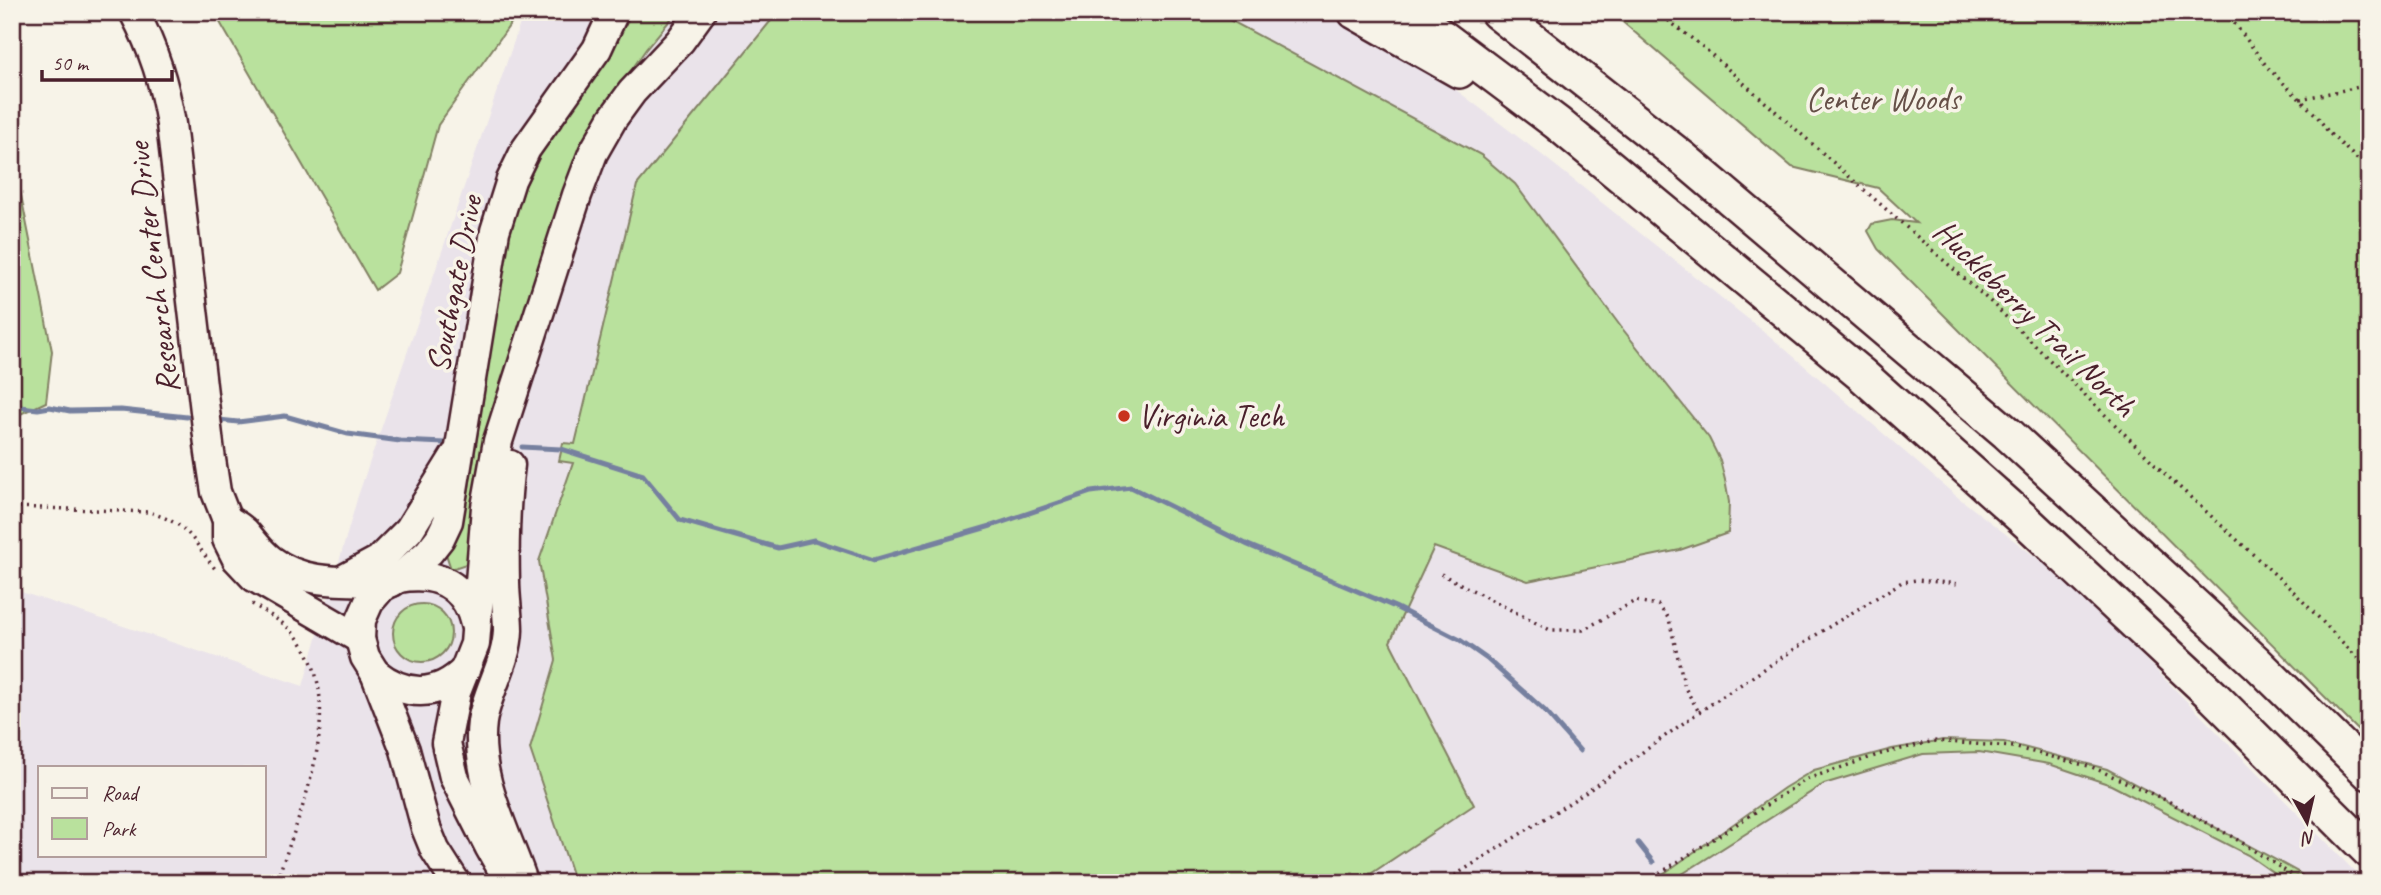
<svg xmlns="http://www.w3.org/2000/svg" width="2381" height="895" font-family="Caveat,sans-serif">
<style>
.built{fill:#eae3ea;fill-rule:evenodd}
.green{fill:#b9e19d;stroke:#828064;stroke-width:2}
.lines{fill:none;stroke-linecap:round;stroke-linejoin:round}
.stream{stroke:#76809f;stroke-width:5}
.major-casing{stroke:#4a1f2b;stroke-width:33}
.highway-casing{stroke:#4a1f2b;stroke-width:38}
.path{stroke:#4a1f2b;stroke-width:3.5;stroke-dasharray:2 5;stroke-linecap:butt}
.major{stroke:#f7f3e8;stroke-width:28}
.highway{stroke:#f7f3e8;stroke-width:33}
.poi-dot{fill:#c8321e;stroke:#f7f3e8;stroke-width:2.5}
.labels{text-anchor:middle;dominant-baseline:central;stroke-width:7;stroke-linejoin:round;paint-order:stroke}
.park-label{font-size:33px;fill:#665048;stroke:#f7f3e8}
.street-label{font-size:33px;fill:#4a1f2b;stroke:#f7f3e8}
.poi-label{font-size:33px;fill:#4a1f2b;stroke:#f7f3e8;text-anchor:start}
</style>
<rect width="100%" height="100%" fill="#f7f3e8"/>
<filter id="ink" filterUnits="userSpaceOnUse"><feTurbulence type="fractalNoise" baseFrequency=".0143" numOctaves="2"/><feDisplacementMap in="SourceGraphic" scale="14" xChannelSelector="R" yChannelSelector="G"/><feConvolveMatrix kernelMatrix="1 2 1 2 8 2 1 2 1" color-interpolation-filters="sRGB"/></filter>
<g filter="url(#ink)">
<path class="built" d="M524 12H1353L1542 155 1772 338 1955 495 2072 585 2366 883H12V589L303 686 358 496ZM40 767H264V855H40Z"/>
<g class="green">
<path d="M214 12H519L438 125 397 273 375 290Z"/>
<path d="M629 12H677L646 49 604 110 472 562 451 569 446 554 462 523 469 488 509 232 526 184 540 156 611 53Z"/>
<path d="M778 12H1215L1481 155 1515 184 1621 327 1709 438 1720 460 1725 480 1729 502 1728 533 1680 550 1528 581 1434 547 1390 642 1474 805 1357 883H575L530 749 556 660 539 561 573 463 559 461 563 443 575 444 637 185Z"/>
<path d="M1611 12H2369V741L1878 249 1868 231 1872 224 1892 220 1916 223 1878 188 1792 167Z"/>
<path d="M12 150 52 351 46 402 12 418Z"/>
<circle cx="422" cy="633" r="29"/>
<path d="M1943 740 2004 742 2107 769 2298 872 2312 883H2288L2248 855 2111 785 2049 764 1979 752 1923 754 1824 784 1668 883H1643L1666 872 1784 788 1814 770 1892 749Z"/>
</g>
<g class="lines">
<g class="stream">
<path d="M12 406 38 409 50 407 70 411 121 410 187 417"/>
<path d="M219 420 238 422 285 416 348 434 400 441 445 443"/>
<path d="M522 447 561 449 643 475 680 520 778 548 814 540 874 560 991 526 1091 492 1131 487 1248 545 1395 607 1460 640 1487 659 1544 710 1580 751"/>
<path d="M1638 843 1653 862"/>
</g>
<g class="major-casing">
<g id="major">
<path d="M134 12C154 50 164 82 171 124L210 453 216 492 227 520V539L237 559 254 577 360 639"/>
<path d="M510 465C505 504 504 543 505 582 505 598 508 615 508 630 507 663 487 690 482 722 475 775 504 828 521 876"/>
<path d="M227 520C233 523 240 527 245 532 253 541 260 552 271 560 306 587 351 580 392 582"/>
<path d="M399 578C438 571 466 585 475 624"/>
<path d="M344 579 379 560 409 530 455 456"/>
<path d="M375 673C405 697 437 698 465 670"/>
<path d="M456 883 435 850 426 828 405 750 375 673 365 657 360 639 361 620 369 602 382 587 399 578 429 552 440 538 448 521 495 231 511 180 526 149 597 49 614 12"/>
<path d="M510 883 489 846 454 777 446 743 456 692 475 644 486 507 498 441 577 195 593 153 613 118 632 92 680 41 701 12"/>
</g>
</g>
<g class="highway-casing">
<g id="highway">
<path d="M1355 12 1459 71"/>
<path d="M1409 12 1557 123 1862 375 2029 524 2214 697 2369 851"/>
<path d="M1497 12 1685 160 2007 433 2256 662 2369 773"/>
</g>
</g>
<g class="path">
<path d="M1657 12 1703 47 1993 304 2164 473 2293 591 2369 670"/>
<path d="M2226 12 2268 68 2317 116 2329 133 2369 170"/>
<path d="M2300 99 2369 85"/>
<path d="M12 507 149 512C192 526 190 538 216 570"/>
<path d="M1441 574 1550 630H1583L1635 601 1658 605 1669 619 1685 688 1699 712"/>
<path d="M252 604C269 615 287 623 299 640 349 707 299 814 276 883"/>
<path d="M1443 883 1585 793 1699 712 1819 633 1902 582 1917 580 1959 584"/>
<path d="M1641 883 1654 877 1807 779 1881 754 1934 741 2013 747 2092 767 2170 802 2236 839 2304 883"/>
</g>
<use href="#major" class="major"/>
<use href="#highway" class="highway"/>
</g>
</g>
<circle class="poi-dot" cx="1124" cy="416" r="7"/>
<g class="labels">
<g class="park-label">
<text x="1883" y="99">Center Woods</text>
</g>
<g class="street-label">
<text transform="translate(153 268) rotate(-97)">Research Center Drive</text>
<text transform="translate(454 284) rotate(-79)">Southgate Drive</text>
<text transform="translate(2035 318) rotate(44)">Huckleberry Trail North</text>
</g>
<g class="poi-label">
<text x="1138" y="416">Virginia Tech</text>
</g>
</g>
<rect width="2381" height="895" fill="none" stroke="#f7f3e8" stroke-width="42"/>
<rect x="21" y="21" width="2339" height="853" fill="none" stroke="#4a1f2b" stroke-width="2.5" filter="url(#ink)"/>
<rect x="38" y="766" width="228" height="91" fill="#f7f3e8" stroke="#b29e9c" stroke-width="2"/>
<rect x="52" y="788" width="35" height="10" fill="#f7f3e8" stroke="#b29e9c" stroke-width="2"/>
<text x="102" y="800" font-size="21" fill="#4a1f2b">Road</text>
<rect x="52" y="818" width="35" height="21" fill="#b9e19d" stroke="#b29e9c" stroke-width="2"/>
<text x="102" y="836" font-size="21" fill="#4a1f2b">Park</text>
<g transform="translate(2307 822) rotate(172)" stroke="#f7f3e8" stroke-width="5" paint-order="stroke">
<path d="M0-5L12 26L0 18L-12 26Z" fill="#4a1f2b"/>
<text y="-10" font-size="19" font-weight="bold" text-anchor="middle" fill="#4a1f2b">N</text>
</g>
<path d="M42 70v10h130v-10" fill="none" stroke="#4a1f2b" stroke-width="3.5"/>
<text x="52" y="70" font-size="21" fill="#4a1f2b" stroke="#f7f3e8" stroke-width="5" paint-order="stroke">50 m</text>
</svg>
